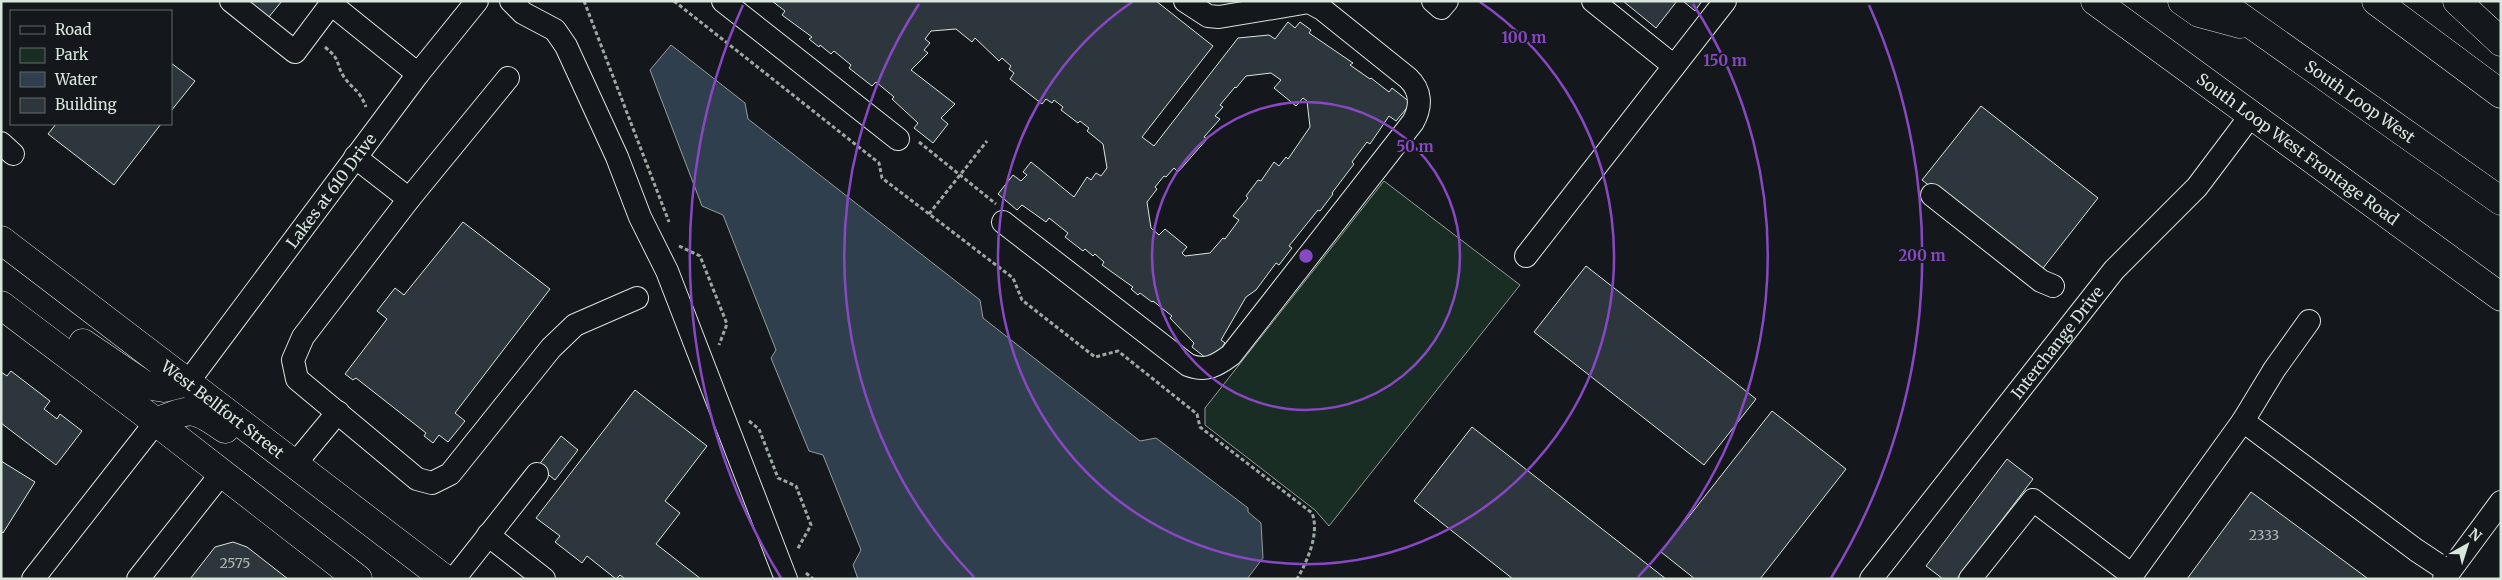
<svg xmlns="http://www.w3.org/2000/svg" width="2502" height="580" font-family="Merriweather,serif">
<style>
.green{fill:#1a2d24;stroke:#939e99}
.water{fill:#2f3f4d;stroke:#939e99}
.building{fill:#2c363c;stroke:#d8e6dc;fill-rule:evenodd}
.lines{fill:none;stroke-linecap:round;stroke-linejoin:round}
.minor-casing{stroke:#d8e6dc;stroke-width:24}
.major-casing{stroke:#d8e6dc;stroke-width:29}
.highway-casing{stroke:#d8e6dc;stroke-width:29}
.path{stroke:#9da8a2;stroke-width:3;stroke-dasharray:4 2.5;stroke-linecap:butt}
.minor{stroke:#14181c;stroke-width:22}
.major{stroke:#14181c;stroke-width:28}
.highway{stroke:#14181c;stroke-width:28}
.ring{fill:none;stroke:#8948c3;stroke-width:2.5}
.labels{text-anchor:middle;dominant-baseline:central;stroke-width:4;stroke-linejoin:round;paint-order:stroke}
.number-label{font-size:14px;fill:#adbab4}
.street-label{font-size:16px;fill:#d8e6dc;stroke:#14181c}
.centre{fill:#8948c3;stroke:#14181c;stroke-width:2.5}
.ring-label{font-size:15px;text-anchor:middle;font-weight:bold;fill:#8948c3;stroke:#14181c;stroke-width:4;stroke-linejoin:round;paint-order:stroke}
</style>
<rect width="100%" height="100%" fill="#14181c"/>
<path class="green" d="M1384 181 1520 285 1329 526 1315 510 1205 425V408Z"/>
<path class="water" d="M671 45 745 103 748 119 980 300 983 318 1140 441 1156 438 1248 508V512L1261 523 1263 558 1247 579H858L853 565 861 550 823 455 809 451 771 358 776 350 723 215 702 206 650 70Z"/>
<g class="building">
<path d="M247 1H282L268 18Z"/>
<path d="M772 1H1156L1213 46 1142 137 1154 146 1238 38 1269 35 1275 39 1288 22 1295 28 1300 22 1311 30 1309 33 1353 63 1350 65 1370 79 1371 78 1389 92 1392 88 1411 103 1396 121 1389 116 1370 144 1367 142 1352 162 1354 164 1332 193 1333 194 1320 211 1318 210 1289 246 1292 248 1279 265 1276 263 1256 290 1246 297 1221 340 1225 343 1211 362 1192 347 1194 343 1170 318 1172 316 1153 301 1152 302 1140 293 1138 295 1131 289 1133 287 1102 265 1104 262 1095 254 1093 256 1085 249 1083 251 1065 237 1068 233 1049 218 1046 222 1022 205 1017 210 998 194 1013 175 1021 181 1027 175 1023 172 1031 162 1074 197 1087 177 1091 180 1096 173 1101 176 1107 168 1103 144 1087 131 1089 128 1080 121 1078 123 1061 110 1063 107 1054 100 1052 103 1046 99 1042 104 1010 79 1014 73 1009 69 1011 66 1002 58 999 61 975 38 972 42 956 29 931 31 925 39 930 43 924 50 928 53 911 70 955 104 941 118 948 124 933 143 914 128 918 123 892 99 894 97 876 82 872 86 849 68 851 65 834 51 831 54 820 45 819 47 809 39 812 37 782 15 785 11ZM1271 73 1281 80 1274 88 1296 106 1303 98 1307 101 1310 127 1288 159 1286 157 1279 166 1274 162 1261 181 1258 180 1246 196 1248 198 1233 216 1239 220 1225 239 1223 238 1210 253 1185 256 1182 253 1187 247 1165 229 1159 235 1151 228 1147 202 1157 189 1155 187 1164 176 1166 177 1174 168 1178 172 1207 139 1204 137 1220 119 1215 116 1223 107 1220 105 1235 87 1236 88 1246 76Z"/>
<path d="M1623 1H1677L1656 28Z"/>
<path d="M1683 1H1702L1695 11Z"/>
<path d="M171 63 195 81 171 111Z"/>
<path d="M1981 106 2098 198 2040 272 1922 180Z"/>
<path d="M56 124H161L114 185 48 134Z"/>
<path d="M463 222 550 289 455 413 465 421 448 442 439 435 433 443 424 436 426 433 356 378 353 380 345 374 387 319 377 311 395 288 404 295Z"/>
<path d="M1586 266 1756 399 1704 465 1534 332Z"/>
<path d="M11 371 50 401 44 409 57 419 60 414 82 431 56 465 1 423V372L7 376Z"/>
<path d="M635 390 707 446 665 501 680 513 656 544 701 579H625L620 575 616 579 587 556 582 563 555 542 560 536 536 518Z"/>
<path d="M1772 411 1846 469 1760 579H1695L1661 552Z"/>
<path d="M1472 427 1666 579H1513L1414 501Z"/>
<path d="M561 436 578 450 555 480 538 466Z"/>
<path d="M2007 459 2033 479 1957 579H1943L1926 566Z"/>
<path d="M1 461 35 482 3 533 1 531Z"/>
<path d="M2251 492 2367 578V579H2187Z"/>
<path d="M233 542 247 547 288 579H190L215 547Z"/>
</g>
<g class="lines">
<g class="minor-casing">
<g id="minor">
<path d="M231 1 295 52 331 4 418 74"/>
<path d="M511 1 523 13 555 30 566 46 617 157 640 217 667 271 786 579"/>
<path d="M723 1 898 139"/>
<path d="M1433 1 1441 8 1447 1"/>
<path d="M1593 1 1674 66"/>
<path d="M1 143 13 154"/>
<path d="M355 157 409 199 508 78"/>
<path d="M1932 195 2041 281 2053 286"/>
<path d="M409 199 303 337 293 360 297 379 417 479 432 483 450 474 551 348 575 325 637 298"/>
<path d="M1003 222 1188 365C1206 372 1216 366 1231 355L1413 122C1422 106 1421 90 1408 78L1322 9 1309 2 1219 17 1208 16 1185 1"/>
<path d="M1526 256 1725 1"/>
<path id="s1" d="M188 382 418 74 477 1"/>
<path d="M2243 421 2274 370 2309 321"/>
<path d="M295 464 338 412"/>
<path d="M488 535 544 579"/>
<path d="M33 579 156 422"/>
<path d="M138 579 221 474"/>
<path d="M454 579 537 474"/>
<path id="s2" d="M1871 579 2114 270 2197 187 2252 114"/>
<path d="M1970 579 2033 500 2132 575 2243 421 2416 550 2449 572"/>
<path d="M2444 579 2501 502"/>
</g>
</g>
<g class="major-casing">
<g id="major">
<path id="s3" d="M2095 1 2501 297"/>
<path id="s4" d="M1 240 445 579"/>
<path d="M1 305 156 422 358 579"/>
<path d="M83 343 145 385 164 388 188 382"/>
<path d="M156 422C192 408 193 406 225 429"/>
</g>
</g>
<g class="highway-casing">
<g id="highway">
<path d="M2182 1 2199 13 2240 24"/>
<path id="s5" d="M2218 1 2501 201"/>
<path d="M2376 1 2501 94"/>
<path d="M2457 1 2501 42"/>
</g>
</g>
<g class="path">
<path d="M584 1 669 222"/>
<path d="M674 1 879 163 882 178 1013 278 1022 300 1095 357 1118 351 1197 414 1200 427 1312 513C1320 533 1307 562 1297 579"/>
<path d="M325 47C342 61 335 63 344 77 353 90 359 89 366 107"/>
<path d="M919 142 996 204"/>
<path d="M929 214 987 141"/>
<path d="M679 246 700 256 727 324 719 345"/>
<path d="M749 421 759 429 778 478 796 486 811 525 797 550"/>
<path d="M806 573 813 579"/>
</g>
<use href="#minor" class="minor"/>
<use href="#major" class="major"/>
<use href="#highway" class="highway"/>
</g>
<g class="ring">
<circle cx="1306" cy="256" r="154"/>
<path d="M1480 2A308 308 0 1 1 1132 2"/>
<path d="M974 577A462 462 0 0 1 919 4M1693 4A462 462 0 0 1 1638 577"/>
<path d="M781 578A616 616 0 0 1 743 5M1869 5A616 616 0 0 1 1831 578"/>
</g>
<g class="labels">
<g class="number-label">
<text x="2264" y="535">2333</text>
<text x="235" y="563">2575</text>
</g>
<g class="street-label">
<text stroke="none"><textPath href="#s5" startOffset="174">South Loop West</textPath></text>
<text stroke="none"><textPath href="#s3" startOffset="251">South Loop West Frontage Road</textPath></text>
<text stroke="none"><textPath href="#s1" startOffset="239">Lakes at 610 Drive</textPath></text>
<text stroke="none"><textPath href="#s2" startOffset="301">Interchange Drive</textPath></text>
<text stroke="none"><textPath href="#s4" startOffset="279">West Bellfort Street</textPath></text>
</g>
</g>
<circle cx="1306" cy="256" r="8" class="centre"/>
<g class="ring-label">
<text x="1524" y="43">100 m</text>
<text x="1725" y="66">150 m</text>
<text x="1415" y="152">50 m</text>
<text x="1922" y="261">200 m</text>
</g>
<rect width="2502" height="580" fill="none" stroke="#d8e6dc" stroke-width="5"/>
<rect x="10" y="10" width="162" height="115" fill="#14181c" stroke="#626a69"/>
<rect x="20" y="26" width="25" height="8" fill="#14181c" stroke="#626a69"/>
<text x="55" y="35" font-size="15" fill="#d8e6dc">Road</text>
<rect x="20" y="48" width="25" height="15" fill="#1a2d24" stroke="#626a69"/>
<text x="55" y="60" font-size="15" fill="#d8e6dc">Park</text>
<rect x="20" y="72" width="25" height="15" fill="#2f3f4d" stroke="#626a69"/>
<text x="55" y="85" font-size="15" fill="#d8e6dc">Water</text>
<rect x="20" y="98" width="25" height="15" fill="#2c363c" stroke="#626a69"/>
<text x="55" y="110" font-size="15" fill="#d8e6dc">Building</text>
<g transform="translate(2467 545) rotate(39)" stroke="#14181c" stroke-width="4" paint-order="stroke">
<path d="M0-4L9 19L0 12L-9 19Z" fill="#d8e6dc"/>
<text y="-8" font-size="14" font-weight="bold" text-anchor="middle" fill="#d8e6dc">N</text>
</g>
</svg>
